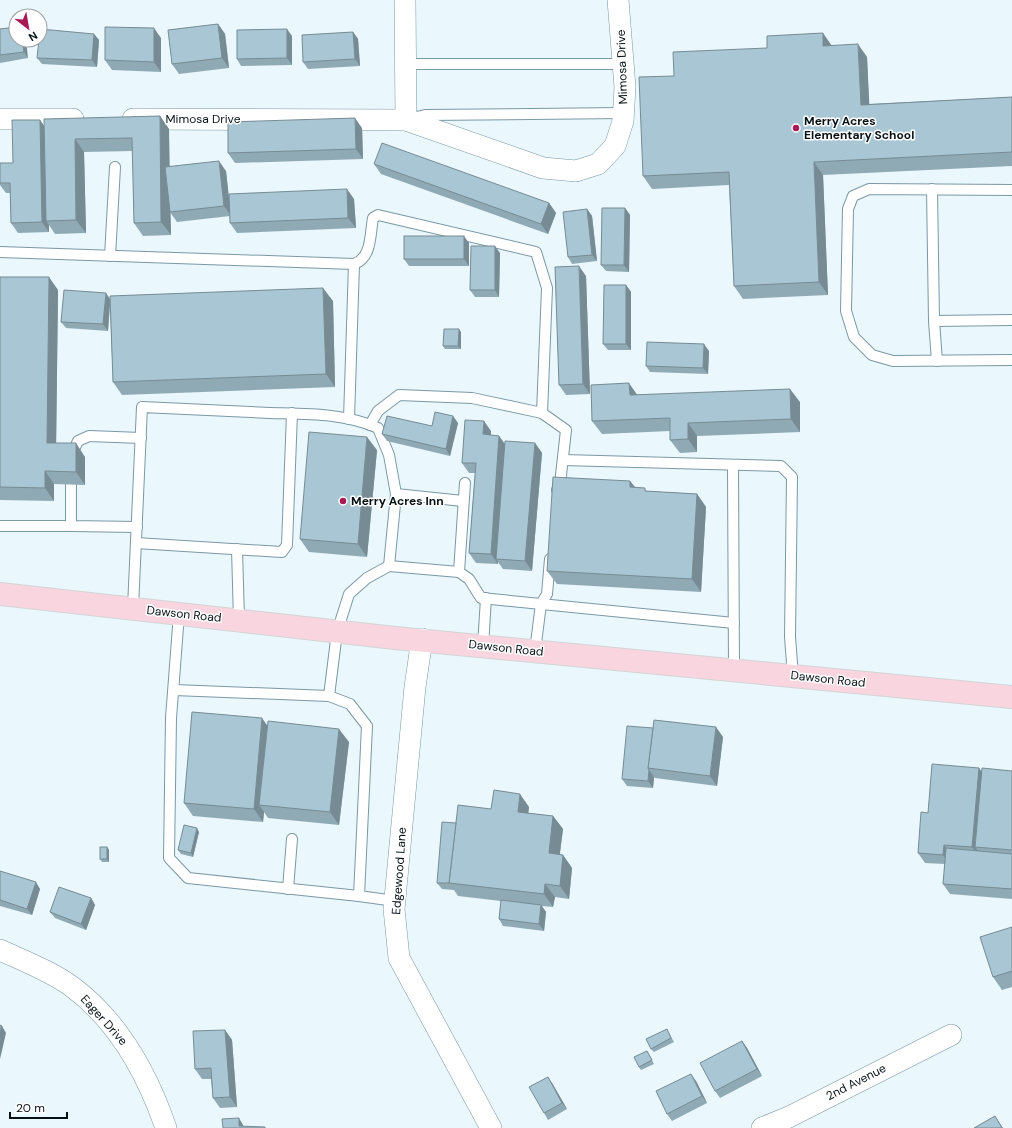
<svg xmlns="http://www.w3.org/2000/svg" width="1012" height="1128" font-family="'DM Sans',sans-serif">
<style>
.lines{fill:none;stroke-linecap:round;stroke-linejoin:round}
.service-casing{stroke:#7b98a5;stroke-width:12}
.minor-casing{stroke:#7b98a5;stroke-width:22}
.primary-casing{stroke:#d2d4d5;stroke-width:24}
.service{stroke:#fff;stroke-width:10}
.minor{stroke:#fff;stroke-width:21}
.primary{stroke:#f9d6df;stroke-width:22}
.wall{fill:#90aab5}
.shaded-wall{fill:#768b94}
.building{fill:#a8c6d3;stroke:#768b94}
.poi-dot{fill:#a91956;stroke:#fff;stroke-width:1.5}
.labels{text-anchor:middle;dominant-baseline:central;stroke-width:3;stroke-linejoin:round;paint-order:stroke}
.street-label{font-size:12px;fill:#061115;stroke:#fff}
.poi-label{font-size:12px;font-weight:bold;fill:#061115;stroke:#fff;text-anchor:start}
</style>
<rect width="100%" height="100%" fill="#eaf7fc"/>
<g class="lines">
<g class="service-casing">
<g id="service">
<path d="M406 64H623"/>
<path d="M412 118 425 115 623 113"/>
<path d="M932 189 934 321"/>
<path d="M1012 190 869 189 853 196 848 209 846 311 854 337 872 355 893 361 1012 360"/>
<path d="M0 252 354 264C372 258 370 234 373 218L378 215 536 252 547 288 542 413 566 430 560 484 557 490"/>
<path d="M110 256 115 167"/>
<path d="M937 361 934 321 1012 320"/>
<path d="M349 419 354 264"/>
<path d="M370 425 378 411 399 395 472 398 542 413"/>
<path d="M71 456 78 441 89 436 141 438"/>
<path d="M563 460 781 466 792 477 790 637 793 676"/>
<path d="M733 466 734 670"/>
<path d="M465 483 459 572 469 579 481 598 734 623"/>
<path d="M71 485V526L137 527"/>
<path d="M0 526H71"/>
<path d="M136 543 282 552 287 545 292 413"/>
<path d="M237 549 239 620"/>
<path d="M389 566 396 494"/>
<path d="M133 608 142 407C185 409 228 411 270 413 307 414 344 413 378 428L389 455 396 494 463 501"/>
<path d="M179 614 171 718 169 858 188 878 359 896"/>
<path d="M483 646 486 598"/>
<path d="M535 651 541 604 547 594 550 559"/>
<path d="M174 690 329 696"/>
<path d="M288 889 292 839"/>
<path d="M395 901 359 896 367 726 350 704 329 696 337 632 349 594 367 578 389 566 459 572"/>
</g>
</g>
<g class="minor-casing">
<g id="minor">
<path d="M405 0 406 120"/>
<path d="M0 119H73"/>
<path d="M133 119 406 120 543 168 576 171 598 164 615 146 623 121 625 87 618 0"/>
<path d="M422 639 415 687 394 909 399 958 491 1128"/>
<path d="M0 950C24 961 50 971 71 986 119 1021 147 1073 166 1128"/>
<path d="M762 1128 789 1117 951 1035"/>
</g>
</g>
<g class="primary-casing">
<path id="primary" d="M0 594 395 638 1012 697"/>
</g>
<use href="#service" class="service"/>
<use href="#minor" class="minor"/>
<use href="#primary" class="primary"/>
</g>
<g class="wall">
<path d="M218 24 225 34 229 68 179 74 172 64Z"/>
<path d="M16 27 28 58 0 63V29Z"/>
<path d="M353 32 358 39 360 66 308 69 303 62Z"/>
<path d="M94 34 99 40 97 67 42 64 37 58Z"/>
<path d="M292 36V65L241 66 237 59Z"/>
<path d="M161 38V72L112 70 105 60Z"/>
<path d="M831 45 867 57 869 104 1012 97V166L823 175 828 295 743 299 734 286 729 185 652 189 643 176 674 76Z"/>
<path d="M160 116 169 129V167L226 171 229 201 354 199 356 228 237 233 230 223V216L177 222 170 212 171 235 143 236 134 223 133 151 84 152 86 233 55 234 49 225V232L18 233 11 223 10 193H6L0 185V163H13L40 120 44 126Z"/>
<path d="M362 128 363 159 235 163 228 153Z"/>
<path d="M374 164 549 203 556 213 548 234 381 174Z"/>
<path d="M625 208 630 215 629 272 606 271 601 265Z"/>
<path d="M587 209 592 216 597 261 572 264 568 257Z"/>
<path d="M469 243V266H409L404 259Z"/>
<path d="M500 253 499 297H475L470 290Z"/>
<path d="M586 276 590 394 566 395 559 385Z"/>
<path d="M0 277 58 290 56 443 85 457V485L54 484V501L0 500Z"/>
<path d="M626 285 631 292V350H608L603 344Z"/>
<path d="M110 298 333 301 335 387 122 395 113 382 110 306 108 331 66 328 61 322Z"/>
<path d="M461 332V349H445L443 346Z"/>
<path d="M709 351 708 374 650 372 646 366Z"/>
<path d="M637 395 800 402V432L697 436V452L680 453 670 440V431L602 434 592 421Z"/>
<path d="M458 423 450 456 387 441 382 434 432 426Z"/>
<path d="M491 431V435L499 436 505 444 535 443 542 453 532 571 503 569 498 562V564L476 563 469 553 475 473H469L462 463Z"/>
<path d="M377 450 367 557 309 552 300 539Z"/>
<path d="M630 481 635 487 647 491 697 494 706 507 701 592 557 584 547 571Z"/>
<path d="M268 725 349 742 339 825 268 818 264 812 263 822 193 816 184 803Z"/>
<path d="M723 737 717 786 655 778 654 777 653 788 627 786 622 779Z"/>
<path d="M979 768 982 773 1012 771V899L950 894 943 884 945 864 925 863 918 853Z"/>
<path d="M529 807 528 813 553 816 563 829 560 854 563 855 572 868 569 899 555 897 553 907 542 906 546 912 544 931 503 926 499 919 501 901 458 896 454 890 442 889 437 883 491 809Z"/>
<path d="M199 832 193 857 181 854 178 850Z"/>
<path d="M107 847 109 850V862H102L100 859Z"/>
<path d="M0 871 40 889 32 915 0 906Z"/>
<path d="M91 898 95 905 86 930 55 918 50 912Z"/>
<path d="M1012 927V987L1002 990 993 977Z"/>
<path d="M225 1030 232 1040 237 1107 220 1108 213 1098 211 1079H202L195 1069Z"/>
<path d="M669 1033 674 1042 654 1052 651 1049Z"/>
<path d="M742 1041 747 1048 762 1076 720 1098 715 1091Z"/>
<path d="M647 1051 654 1064 641 1070 639 1067Z"/>
<path d="M696 1081 707 1103 672 1121 667 1114Z"/>
<path d="M552 1083 567 1109 548 1120 544 1113Z"/>
</g>
<g class="shaded-wall">
<path d="M218 24 225 34 229 68 222 58Z"/>
<path d="M154 28 161 38V72L154 62Z"/>
<path d="M287 29 292 36V65L287 58Z"/>
<path d="M353 32 358 39 360 66 355 59Z"/>
<path d="M823 33 832 46H823Z"/>
<path d="M94 34 99 40 97 67 92 60Z"/>
<path d="M22 40H26L28 58 24 52Z"/>
<path d="M858 44 867 57 870 118 861 105Z"/>
<path d="M160 116 169 129 171 235 161 222Z"/>
<path d="M355 118 362 128 363 159 356 149Z"/>
<path d="M40 120 47 130 46 221 49 225V232L42 222Z"/>
<path d="M75 139 84 152 86 233 76 220Z"/>
<path d="M219 161 226 171 231 216 224 206Z"/>
<path d="M814 162 823 175 828 295 819 282Z"/>
<path d="M347 189 354 199 356 228 348 218Z"/>
<path d="M549 203 556 213 548 234 541 224Z"/>
<path d="M625 208 630 215 629 272 624 265Z"/>
<path d="M587 209 592 216 597 261 592 255Z"/>
<path d="M464 236 469 243V266L464 259Z"/>
<path d="M495 246 500 253 499 297 495 290Z"/>
<path d="M579 266 586 276 590 394 583 384Z"/>
<path d="M49 277 58 290 56 456 47 443Z"/>
<path d="M626 285 631 292V350L626 344Z"/>
<path d="M323 288 333 301 335 387 326 374Z"/>
<path d="M106 293 110 299 108 331 103 324Z"/>
<path d="M459 329 461 332V349L458 346Z"/>
<path d="M704 344 709 351 708 374 703 368Z"/>
<path d="M629 383 638 396 630 395Z"/>
<path d="M790 389 800 402V432L791 419Z"/>
<path d="M453 416 458 423 450 456 446 449Z"/>
<path d="M484 421 491 431 490 444 483 434Z"/>
<path d="M688 423 697 436V452L688 439Z"/>
<path d="M499 436 506 446 496 559 498 562V564L491 554Z"/>
<path d="M367 437 377 450 367 557 358 544Z"/>
<path d="M76 443 85 457V485L76 472Z"/>
<path d="M535 443 542 453 532 571 525 561Z"/>
<path d="M45 471 54 484V501L45 488Z"/>
<path d="M630 481 640 494 630 487Z"/>
<path d="M697 494 706 507 701 592 692 579Z"/>
<path d="M262 718 271 731 259 805 264 812 263 822 254 809Z"/>
<path d="M716 727 723 737 717 786 710 776Z"/>
<path d="M339 729 349 742 339 825 330 812Z"/>
<path d="M979 768 986 778 975 847 980 853 979 857 972 847Z"/>
<path d="M649 770 654 777 653 788 648 781Z"/>
<path d="M520 794 529 807 527 825 518 812Z"/>
<path d="M553 816 563 829 558 866 549 853Z"/>
<path d="M197 828 199 832 193 857 191 853Z"/>
<path d="M944 845 951 855 950 865 943 855Z"/>
<path d="M107 847 109 850V862L107 859Z"/>
<path d="M563 855 572 868 569 899 560 886Z"/>
<path d="M36 882 40 889 32 915 27 909Z"/>
<path d="M545 884 555 897 553 907 544 894Z"/>
<path d="M91 898 95 905 86 930 81 924Z"/>
<path d="M541 905 546 912 544 931 539 924Z"/>
<path d="M2 1026 6 1033 0 1059V1032Z"/>
<path d="M225 1030 232 1040 237 1107 230 1097Z"/>
<path d="M742 1041 747 1048 762 1076 757 1069Z"/>
<path d="M691 1074 696 1081 707 1103 702 1096Z"/>
<path d="M548 1077 552 1083 567 1109 562 1103Z"/>
<path d="M995 1116 1003 1128H1002Z"/>
<path d="M239 1118 243 1125 244 1128 239 1126Z"/>
</g>
<g class="building">
<path d="M218 24 222 58 172 64 168 30Z"/>
<path d="M16 27V40H22L24 52 0 55V29Z"/>
<path d="M105 27 154 28V62L105 60Z"/>
<path d="M40 29 94 34 92 60 37 58 39 40H40Z"/>
<path d="M287 29V58L237 59V30Z"/>
<path d="M353 32 355 59 303 62 302 35Z"/>
<path d="M823 33V46L858 44 861 105 1012 97V152L814 162 819 282 734 286 729 172 643 176 639 77 674 76 673 52 767 48V36Z"/>
<path d="M160 116 161 222 134 223 132 138 75 139 76 220 46 221 44 119Z"/>
<path d="M355 118 356 149 228 153V122Z"/>
<path d="M12 120H40L42 222 11 223 10 183H0V163H13Z"/>
<path d="M382 143 549 203 541 224 374 164Z"/>
<path d="M219 161 224 206 170 212 165 167Z"/>
<path d="M347 189 348 218 230 223 229 194Z"/>
<path d="M602 208H625L624 265H601Z"/>
<path d="M587 209 592 255 568 257 563 212Z"/>
<rect x="404" y="236" width="60" height="23"/>
<path d="M471 246H495V290H470Z"/>
<path d="M579 266 583 384 559 385 555 267Z"/>
<path d="M0 277H49L47 443H76V472L45 471V488L0 487Z"/>
<path d="M604 285H626V344H603Z"/>
<path d="M323 288 326 374 113 382 110 296Z"/>
<path d="M64 290 106 293 103 324 61 322Z"/>
<path d="M444 329H459L458 346H443Z"/>
<path d="M647 342 704 344 703 368 646 366Z"/>
<path d="M629 383 630 395 790 389 791 419 688 423V439L670 440V418L592 421 591 385Z"/>
<path d="M435 412 453 416 446 449 382 434 387 416 432 426Z"/>
<path d="M465 420 484 421 483 434 499 436 491 554 469 553 476 463H462Z"/>
<path d="M309 432 367 437 358 544 300 539Z"/>
<path d="M505 441 535 443 525 561 496 559Z"/>
<path d="M553 477 630 481V487L645 488V491L697 494 692 579 547 571Z"/>
<path d="M192 712 262 718 254 809 184 803Z"/>
<path d="M654 720 716 727 710 776 648 768Z"/>
<path d="M268 721 339 729 330 812 259 805Z"/>
<path d="M627 726 653 728 648 768 649 770 648 781 622 779Z"/>
<path d="M932 764 979 768 972 847 944 845 943 855 918 853 921 812 928 813Z"/>
<path d="M982 768 1012 771V850L975 847Z"/>
<path d="M494 790 520 794 518 812 553 816 549 853 563 855 560 886 545 884 544 894 449 883 458 805 491 809Z"/>
<path d="M442 822 456 823 449 883H437Z"/>
<path d="M184 825 197 828 191 853 178 850Z"/>
<rect x="100" y="847" width="7" height="12"/>
<path d="M946 848 1012 854V889L943 884Z"/>
<path d="M0 871 36 882 27 909 0 900Z"/>
<path d="M59 887 91 898 81 924 50 912Z"/>
<path d="M501 900 541 905 539 924 499 919Z"/>
<path d="M1012 927V971L993 977 980 937Z"/>
<path d="M0 1025 2 1026 0 1032Z"/>
<path d="M667 1029 671 1038 651 1049 646 1039Z"/>
<path d="M225 1030 230 1097 213 1098 211 1068 195 1069 193 1031Z"/>
<path d="M742 1041 757 1069 715 1091 700 1063Z"/>
<path d="M647 1051 652 1060 639 1067 634 1057Z"/>
<path d="M691 1074 702 1096 667 1114 656 1091Z"/>
<path d="M548 1077 562 1103 544 1113 529 1087Z"/>
<path d="M995 1116 1002 1128H974Z"/>
<path d="M239 1118V1126L265 1127V1128H223L222 1119Z"/>
</g>
<g class="poi-dot">
<circle cx="796" cy="128" r="4"/>
<circle cx="343" cy="501" r="4"/>
</g>
<g class="labels">
<g class="street-label">
<text transform="translate(622 67) rotate(-92)">Mimosa Drive</text>
<text x="203" y="119">Mimosa Drive</text>
<text transform="translate(184 614) rotate(6)">Dawson Road</text>
<text transform="translate(506 648) rotate(6)">Dawson Road</text>
<text transform="translate(828 679) rotate(6)">Dawson Road</text>
<text transform="translate(399 871) rotate(-86)">Edgewood Lane</text>
<text transform="translate(104 1020) rotate(48)">Eager Drive</text>
<text transform="translate(856 1082) rotate(-27)">2nd Avenue</text>
</g>
<g class="poi-label">
<text x="804" y="121">Merry Acres<tspan x="804" dy="14">Elementary School</tspan></text>
<text x="351" y="501">Merry Acres Inn</text>
</g>
</g>
<g transform="translate(28 28) rotate(149)"><circle r="19" fill="#ffffff" stroke="#9ba0a1"/>
<path d="M0-3L7 15L0 10L-7 15Z" fill="#a91956"/>
<text y="-6" font-size="11" font-weight="bold" text-anchor="middle" fill="#061115">N</text>
</g>
<path d="M10 1112v6h57v-6" fill="none" stroke="#061115" stroke-width="2"/>
<text x="16" y="1112" font-size="12" fill="#061115" stroke="#ffffff" stroke-width="3" paint-order="stroke">20 m</text>
</svg>
